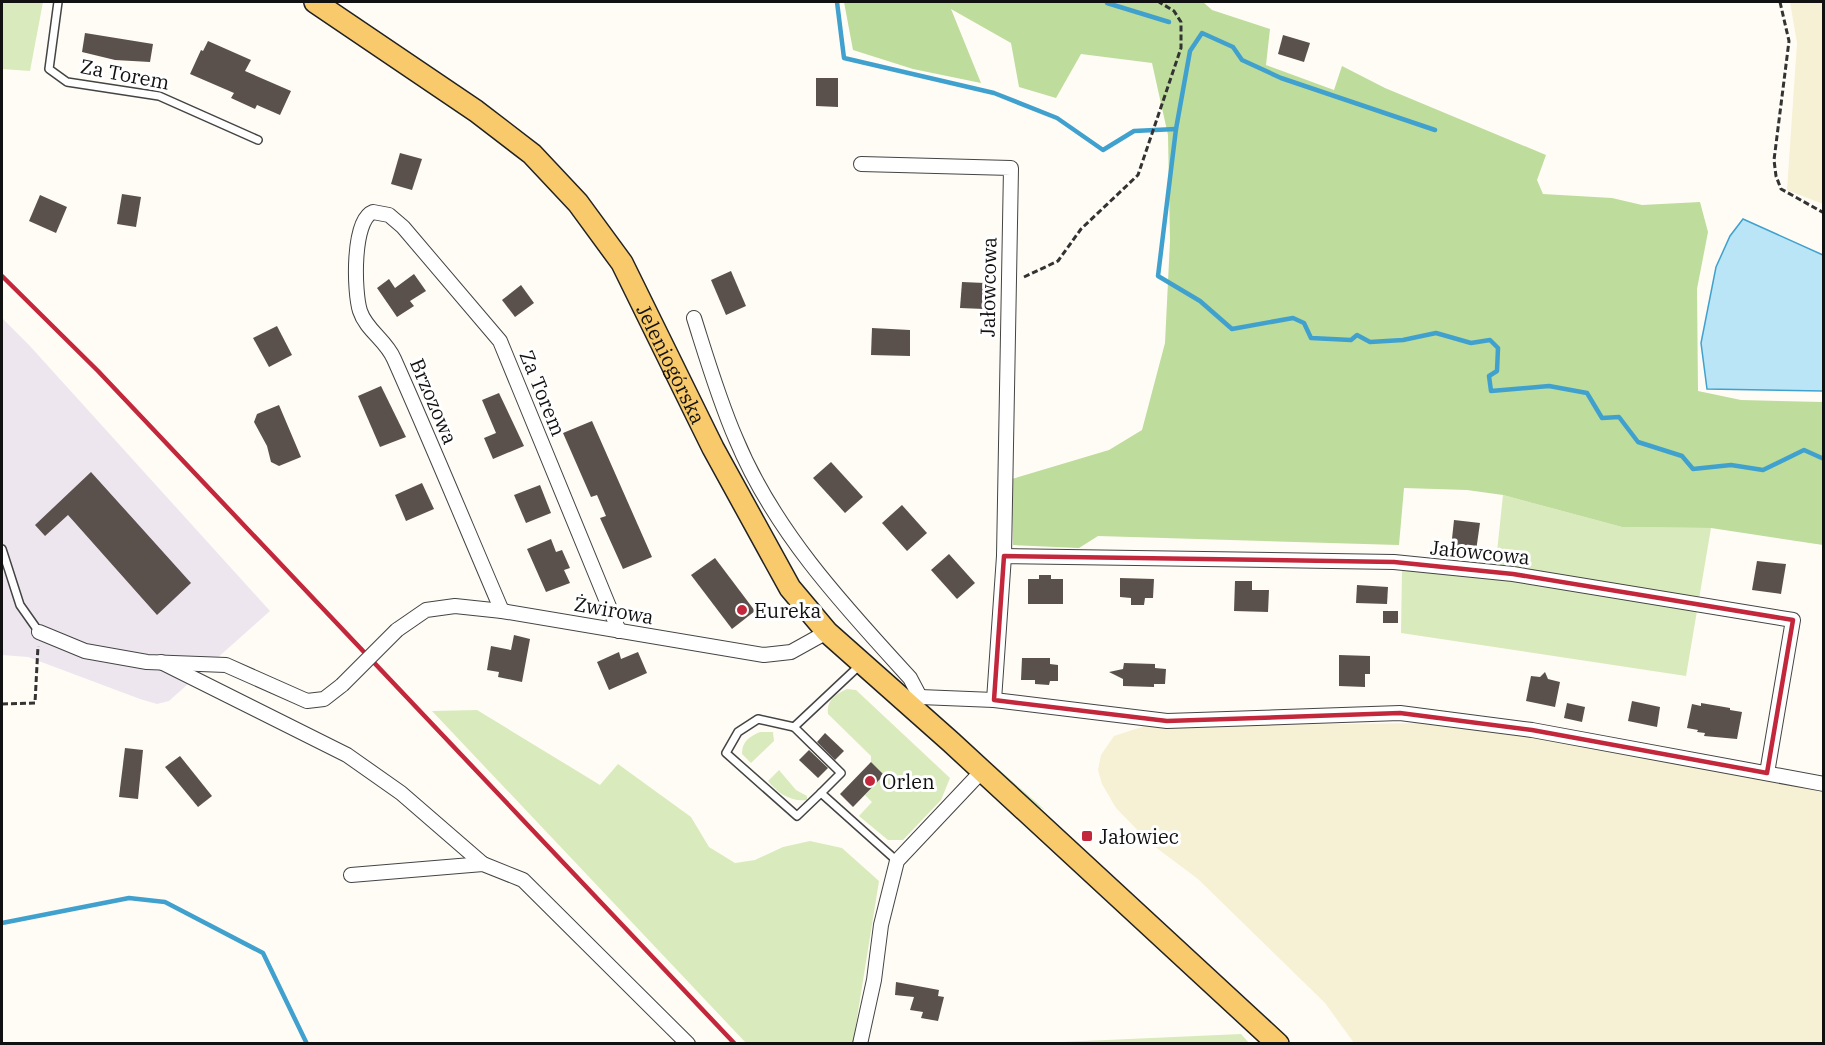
<svg xmlns="http://www.w3.org/2000/svg" width="1825" height="1045" font-family="'IBM Plex Serif',serif">
<style>
.industrial{fill:#ede6ef}
.farmland{fill:#f6f0d4}
.green{fill:#d9ebbd}
.forest{fill:#bedc9c}
.water{fill:#b9e5f7;stroke:#40a1ce;stroke-width:1.5}
.lines{fill:none;stroke-linecap:round;stroke-linejoin:round}
.stream{stroke:#40a1ce;stroke-width:4.5}
.building{fill:#5a514d}
.lane-casing{stroke:#444;stroke-width:10}
.street-casing{stroke:#444;stroke-width:16}
.primary-casing{stroke:#222;stroke-width:24}
.path{stroke:#333;stroke-width:3;stroke-dasharray:6 3;stroke-linecap:butt}
.lane{stroke:#fff;stroke-width:7}
.street{stroke:#fff;stroke-width:14}
.primary{stroke:#f8ca6c;stroke-width:21}
.rail{stroke:#c3273b;stroke-width:4.5}
.street-bridge-casing{stroke:#444;stroke-width:16;stroke-linecap:butt}
.street-bridge{stroke:#fff;stroke-width:14}
.marked{fill:none;stroke:#c3273b;stroke-width:4.5;stroke-linejoin:round}
.poi-dot{fill:#c3273b;stroke:#fff;stroke-width:2}
.labels{text-anchor:middle;dominant-baseline:central;stroke-width:6;stroke-linejoin:round;paint-order:stroke}
.street-label{font-size:20px;fill:#111;stroke:#fff}
.poi-label{font-size:20px;fill:#111;stroke:#fff;text-anchor:start}
</style>
<rect width="100%" height="100%" fill="#fffcf5"/>
<path class="industrial" d="M2 318 29 345 270 611 169 701 157 704 140 699 28 657 2 655Z"/>
<g class="farmland">
<path d="M1790 2H1823V204L1787 190 1797 43Z"/>
<path d="M1425 723 1525 735 1823 790V1043H1354L1325 1003 1198 879 1150 843 1116 808 1102 784 1098 770 1101 755 1114 736 1145 726Z"/>
</g>
<g class="green">
<path d="M2 2H43L30 71 2 69Z"/>
<path d="M1503 495 1622 527 1711 528 1686 676 1401 633 1402 569 1494 580Z"/>
<path d="M847 689 856 690 950 778 941 800 903 840H888L859 816 872 802 865 795 884 775 871 762V756L828 714C826 700 836 694 847 689Z"/>
<path d="M477 710 600 785 618 764 691 817 709 847 735 863 755 860 783 847 810 841 842 848 879 881 853 1043H746L432 711Z"/>
<path d="M760 732H773L774 741 751 763 742 754C742 741 749 737 760 732Z"/>
<path d="M986 762 995 766 1045 810 1036 805Z"/>
<path d="M779 770 796 790 807 796V800C790 802 778 793 768 781Z"/>
<path d="M1241 1034 1249 1043H1039Z"/>
</g>
<path class="forest" d="M844 2H1203L1212 10 1270 29 1266 65 1334 90 1342 66 1385 88 1546 155 1537 180 1543 194 1612 198 1642 205 1700 202 1708 232 1697 289 1698 391 1741 400 1823 402V545L1711 528 1622 527 1503 495 1467 490 1404 488 1399 545 1098 536 1079 548 1013 545 1012 479 1109 450 1142 430 1165 343 1170 241 1168 135 1152 63 1081 54 1056 98 1019 87 1011 43 951 9 981 83 913 69 853 50Z"/>
<path class="water" d="M1743 219 1823 255V391L1707 389 1701 343 1716 267 1730 236Z"/>
<g class="lines">
<g class="stream">
<path d="M837 2 844 58 994 93 1057 118 1103 150 1134 131 1176 129 1158 276 1200 301 1232 329 1293 318 1304 323 1311 338 1351 340 1357 335 1370 342 1403 340 1436 333 1471 343 1490 340 1498 348 1497 371 1489 376 1491 391 1549 386 1587 393 1602 418 1619 417 1638 442 1682 456 1693 469 1731 465 1763 470 1804 450 1824 459"/>
<path d="M1107 3 1169 22"/>
<path d="M1176 129 1190 51 1202 33 1233 47 1242 60 1281 78 1435 130"/>
<path d="M2 923 129 898 165 902 263 953 307 1044"/>
</g>
</g>
<g class="building">
<path d="M85 33 153 44 150 62 115 60 82 52Z"/>
<path d="M1283 35 1310 43 1304 62 1278 54Z"/>
<path d="M208 41 251 60 245 71 291 91 280 115 257 105 255 109 231 98 234 93 190 74 201 50 203 51Z"/>
<path d="M816 78H838V107L816 106Z"/>
<path d="M400 153 422 159 412 190 391 184Z"/>
<path d="M122 194 141 197 136 227 117 224Z"/>
<path d="M40 195 67 207 56 233 29 221Z"/>
<path d="M731 271 746 306 726 315 711 280Z"/>
<path d="M414 274 426 291 410 301 414 306 397 317 377 288 389 279 395 288Z"/>
<path d="M962 282 985 283 984 309 960 308Z"/>
<path d="M521 285 534 303 515 317 502 300Z"/>
<path d="M277 326 292 355 269 367 253 338Z"/>
<path d="M872 328 910 330V356L871 355Z"/>
<path d="M381 386 406 437 380 447 358 396Z"/>
<path d="M499 393 524 446 493 459 484 438 496 433 482 400Z"/>
<path d="M279 405 301 457 279 466 271 462 267 446 254 422 257 414Z"/>
<path d="M592 421 652 557 623 569 600 518 606 516 597 495 591 497 563 433Z"/>
<path d="M831 462 863 497 845 513 813 478Z"/>
<path d="M91 472 191 583 157 615 68 515 45 536 35 525Z"/>
<path d="M422 483 434 509 406 521 395 495Z"/>
<path d="M540 485 551 513 526 523 514 495Z"/>
<path d="M902 505 927 533 907 551 882 523Z"/>
<path d="M1454 520 1480 523 1476 551 1451 548Z"/>
<path d="M551 539 556 552 562 550 570 568 564 570 570 583 546 592 527 549Z"/>
<path d="M949 554 975 583 957 599 931 570Z"/>
<path d="M715 558 755 611 732 629 691 575Z"/>
<path d="M1757 561 1786 564 1781 594 1752 590Z"/>
<path d="M1039 575H1051V579H1063V604H1028V579H1039Z"/>
<path d="M1120 578 1154 579 1153 598H1145L1144 605H1131V598L1120 597Z"/>
<path d="M1235 581H1252V590H1269L1268 612 1234 611Z"/>
<path d="M1357 585 1388 587 1387 604 1356 603Z"/>
<rect x="1383" y="611" width="15" height="12"/>
<path d="M514 635 530 639 522 682 498 677 499 672 487 670 491 646 511 650Z"/>
<path d="M619 652 621 659 638 652 647 673 609 690 597 662Z"/>
<path d="M1339 655 1370 656V674H1365V687L1339 686Z"/>
<path d="M1022 658H1050V664L1058 665V681H1050L1049 685 1035 684V680H1021Z"/>
<path d="M1124 663 1155 664V668L1166 669 1165 684H1154V687L1123 686V679L1109 672 1123 669Z"/>
<path d="M1545 672 1548 679 1560 682 1555 707 1526 701 1531 676 1540 677Z"/>
<path d="M1632 701 1660 707 1657 727 1628 721Z"/>
<path d="M1567 703 1585 707 1582 722 1564 718Z"/>
<path d="M1701 703 1730 708V710L1742 712 1737 739 1704 736 1705 733 1697 732 1698 730 1687 728 1692 704 1701 706Z"/>
<path d="M825 733 844 751 835 760 817 742Z"/>
<path d="M125 748 143 750 138 799 119 797Z"/>
<path d="M809 750 828 768 818 778 799 760Z"/>
<path d="M180 756 212 796 198 807 165 767Z"/>
<path d="M871 762 884 775 853 807 840 794Z"/>
<path d="M896 982 939 990 938 996 944 997 938 1021 921 1018 923 1012 910 1010 914 997 895 995Z"/>
</g>
<g class="lines">
<g class="lane-casing">
<g id="lane">
<path d="M58 2 49 69 67 82 159 96 258 140"/>
<path d="M2 549 20 605 39 632"/>
<path d="M860 665 794 727 841 773 821 793 897 861"/>
<path d="M794 727 758 719 738 732 726 753 797 816 821 793"/>
</g>
</g>
<g class="street-casing">
<g id="street">
<path d="M861 164 1011 168 1004 556"/>
<path d="M694 318C707 359 719 400 736 439 774 531 844 606 910 678L920 697"/>
<path d="M502 611C466 527 431 442 394 359 386 340 366 330 360 311 354 292 352 220 373 212L389 215 403 227 500 341 619 631"/>
<path d="M397 630 426 610 455 606 502 611 764 655 791 652 827 632"/>
<path d="M39 632 85 651 147 662 226 665 307 701 324 699 342 685"/>
<path d="M161 662 347 755 401 793 483 864"/>
<path d="M994 700 1004 556 1394 562 1513 574 1793 620 1767 773"/>
<path d="M903 701 920 697 994 700 1167 721 1400 713 1532 730 1824 784"/>
<path d="M351 875 483 864 523 880 688 1044"/>
<path d="M860 1044 874 980 881 925 897 861 982 771"/>
</g>
</g>
<g class="primary-casing">
<g id="primary">
<path id="s1" d="M315 2 476 111 532 154 578 203 622 263 713 448 790 588 827 632 951 742 1278 1044"/>
</g>
</g>
<g class="path">
<path d="M1780 2 1789 41 1774 160 1776 176 1781 189 1824 213"/>
<path d="M1024 277 1058 261 1081 229 1138 175 1181 48V22L1174 11 1159 2"/>
<path d="M2 704 35 703 38 646"/>
</g>
<use href="#lane" class="lane"/>
<use href="#street" class="street"/>
<use href="#primary" class="primary"/>
<path class="rail" d="M2 276 98 371 735 1044"/>
<g class="street-bridge-casing">
<path id="street-bridge" d="M342 685 397 630"/>
</g>
<use href="#street-bridge" class="street-bridge"/>
</g>
<path class="marked" d="M1004 556 1394 562 1513 574 1793 620 1767 773 1532 730 1400 713 1167 721 994 700Z"/>
<g class="poi-dot">
<circle cx="742" cy="610" r="6"/>
<circle cx="870" cy="781" r="6"/>
<rect x="1081" y="830" width="12" height="12" rx="3"/>
</g>
<g class="labels">
<g class="street-label">
<text transform="translate(125 74) rotate(11)">Za Torem</text>
<text transform="translate(988 287) rotate(-89)">Jałowcowa</text>
<text stroke="none"><textPath href="#s1" startOffset="519">Jeleniogórska</textPath></text>
<text transform="translate(543 393) rotate(68)">Za Torem</text>
<text transform="translate(434 401) rotate(67)">Brzozowa</text>
<text transform="translate(1480 552) rotate(6)">Jałowcowa</text>
<text transform="translate(614 610) rotate(10)">Żwirowa</text>
</g>
<g class="poi-label">
<text x="754" y="610">Eureka</text>
<text x="882" y="781">Orlen</text>
<text x="1099" y="836">Jałowiec</text>
</g>
</g>
<rect width="1825" height="1045" fill="none" stroke="#111111" stroke-width="6"/>
</svg>
